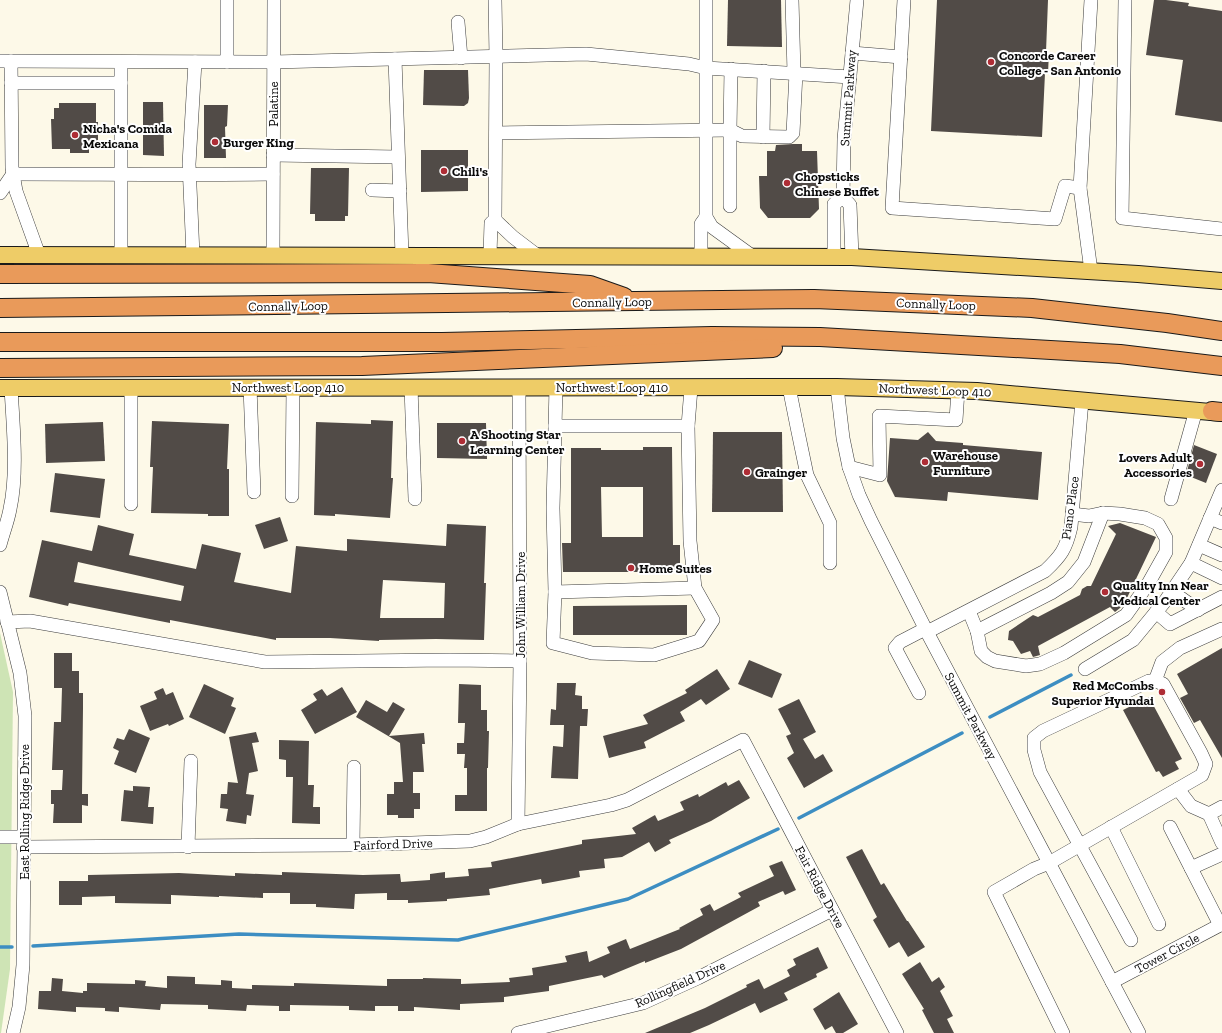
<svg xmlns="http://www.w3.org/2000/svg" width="1222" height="1033" font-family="'Zilla Slab',serif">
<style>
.green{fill:#cee4b5}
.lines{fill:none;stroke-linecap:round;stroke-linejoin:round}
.stream{stroke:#3d8ec2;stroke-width:3.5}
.building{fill:#514b47;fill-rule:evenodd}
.minor-casing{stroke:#3c3c3c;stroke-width:14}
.major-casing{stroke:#1a1a1a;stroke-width:18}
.highway-casing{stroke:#1a1a1a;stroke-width:20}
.minor{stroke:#fff;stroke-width:13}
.major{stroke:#eecc67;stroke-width:16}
.highway{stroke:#e99a5a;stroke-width:18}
.poi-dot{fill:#ae2d35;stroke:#fff;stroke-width:1.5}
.labels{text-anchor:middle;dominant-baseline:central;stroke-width:4;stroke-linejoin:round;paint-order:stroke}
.poi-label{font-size:13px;font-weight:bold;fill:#090909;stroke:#fff;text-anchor:start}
.street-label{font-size:13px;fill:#090909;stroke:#fff}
</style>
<rect width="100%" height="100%" fill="#fdf9e8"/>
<path class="green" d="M0 633 13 692 10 969 1 1033H0Z"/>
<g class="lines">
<g class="stream">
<path d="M990 717 1071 675"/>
<path d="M799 818 962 733"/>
<path d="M33 946 239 934 458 940 628 899 778 829"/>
<path d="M0 947H12"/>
</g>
</g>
<g class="building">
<path d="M728 0H781L782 47 727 46Z"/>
<path d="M937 0H1048L1046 52H1049L1048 73H1045L1042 137 931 131Z"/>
<path d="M1154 0H1166L1189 3 1188 6 1222 11V122L1175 115 1183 60 1146 55Z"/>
<path d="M424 70H468L469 98 468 103 464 106 423 105Z"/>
<path d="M143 102H163L164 156 143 155Z"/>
<path d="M59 103H96V122H98V149H89V153H70V149H52L51 119H54V108H59Z"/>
<path d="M204 105H228L227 126 225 127 226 158H204Z"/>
<path d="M793 144H802V151H817L819 209 810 218H768L760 208 759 176H767V151H775L776 145Z"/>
<path d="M421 150H468V191L421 192Z"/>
<path d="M311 168H349L348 216H345V221H315V214H310Z"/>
<path d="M371 420 393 421 391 478H393L390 518 335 514V516L314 515 316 422 371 424Z"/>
<path d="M152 421 229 424 227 469H229V516H208V514L151 513 153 467H150Z"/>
<path d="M103 422 105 461 46 463 45 424Z"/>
<path d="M437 423H486L487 459 437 458Z"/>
<path d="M713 432H782L783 512H712Z"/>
<path d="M928 432 936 441 963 443V445L1042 452 1038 500 948 492 947 501 895 497 887 481 890 438 918 440Z"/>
<path d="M1194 445 1217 454 1206 483 1186 475Z"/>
<path d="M643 447H672L673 545H680V570H670V572H563L562 543H571V448H601V450H643ZM601 487H643V537H602Z"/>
<path d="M55 473 105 479 100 518 50 512Z"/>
<path d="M280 517 288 541 264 549 255 525Z"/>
<path d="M1120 523 1156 537 1126 600 1120 608 1115 612 1110 607 1038 646 1040 655 1033 657 1030 651 1021 654 1013 641 1008 640 1009 631 1033 615 1038 617 1080 595 1082 589 1087 586H1091L1116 534 1108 526Z"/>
<path d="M447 524 486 526 484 583H486L484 640 436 639 379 640V641L330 638H276V640L170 620V623L69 603 68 606 29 597 42 540 92 551 98 525 134 534 129 555 196 569 202 544 241 553 234 582 291 593 296 546 347 551V539L446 546ZM78 562 184 586 181 601 74 582ZM383 580 445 583 444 618H380Z"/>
<path d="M687 605V635H573V606Z"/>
<path d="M1222 648V758L1200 720 1194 723 1180 698 1188 694 1177 674Z"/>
<path d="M54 653H72V671H79V693H83V708L82 794H88V806L82 805V823H53L54 804H51V790H62L63 770H52L54 722H61L62 688H54Z"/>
<path d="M749 660 782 674 772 698 738 684Z"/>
<path d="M717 669 730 689 706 705 701 699 680 712 685 721 644 742 646 748 609 758 603 736 648 724 643 715 687 693 685 690Z"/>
<path d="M557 683H576L575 695 582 696V709H588L587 726H580L578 779 551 778 553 746 563 747 564 725H550L551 709 556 710Z"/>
<path d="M204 684 234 698 231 706 236 708 225 734 189 717Z"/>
<path d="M459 684 481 685V710H487V731H489L488 768H487V811H455V795H467V768H464L465 754H457V743H464L465 723H458Z"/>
<path d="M342 687 357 712 315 734 301 710 317 700 313 694 322 689 327 696Z"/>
<path d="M163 688 166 695 173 692 184 719 169 726 168 724 150 731 140 706 157 699 154 692Z"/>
<path d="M1149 697 1182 759 1175 762 1179 769 1163 777 1159 771 1156 772 1123 710Z"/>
<path d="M799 699 816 732 803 739 815 759 823 754 833 771 804 788 787 758 794 753 786 736 791 734 778 709Z"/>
<path d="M366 700 387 712 393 702 405 709 389 736 424 733 425 744H422L424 772H413V793H420V809H414V818H398V815H387V794H394V782H403L400 743 356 717Z"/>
<path d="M129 729 150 738 136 773 114 764 119 751 113 748 117 738 124 740Z"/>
<path d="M256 732 259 742 252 743 258 771 249 773 246 794 254 795 251 816 247 815 246 824 226 821 228 809 220 808 221 794H227L228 782 238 783 229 737Z"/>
<path d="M279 740 309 741 308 785H314L313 807H320V824L292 823 293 777H286V760L279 759Z"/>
<path d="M739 780 750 798 711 821 669 840 671 843 655 852 649 842 622 857 604 859 605 868 579 871 580 877 542 884 541 879 489 889 490 895 447 899V901L408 903V900H387V893L355 894 354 909 316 907V904H290V893H263V898L219 896V897L171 895V904L115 903V896L82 897V905H59V881H88V875L179 873 235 876V873L282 875V872L363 875 400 874 401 882 430 880V874L445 872V878L469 876 468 869 492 867 491 862 582 844V840L636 834 632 828 655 815 658 821 684 810 680 802 698 794 699 797 726 782 728 786Z"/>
<path d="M133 786 150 787 148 807H154L153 824 121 821 124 790 133 791Z"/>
<path d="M862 849 881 885 884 883 907 921H908L925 947 908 957 899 942 889 948 873 920 877 917 846 857Z"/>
<path d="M782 861 796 890 785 895 783 891 758 902 760 906 681 949 645 963V961L604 978 602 975 549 986V991L504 997V1002L460 1004V1010L414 1007V1011H398V1006H375V1011L349 1010V1006L290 1005V1011H279V1006L247 1005 246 1011 208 1009V1005L161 1004 160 1010 119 1007V1012L105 1011V1008L76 1007V1012L38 1009 39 991H51L52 978 63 979 62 991 83 993V991H87V983L135 984V980L146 981 145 986 167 988V976L195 977V984L221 985V980L232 981V988L252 989V985L294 986V983L387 986V979H423V978L461 979V984L510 982 509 978 533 975 532 968 567 962 565 956 587 951 589 962 610 953 607 947 626 939 630 949 680 929 679 928 703 915 700 909 710 904 714 911 741 897 738 893 774 876 769 866Z"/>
<path d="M818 947 828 968 816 974 817 977 784 993 788 1000 760 1013 755 1003 709 1025 690 1033H645L705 1008 747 987 746 985 759 979 764 989 790 976 787 970 796 965 793 959Z"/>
<path d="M920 962 932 982 939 977 945 987 940 991 953 1016 947 1019 954 1033H934L922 1010 924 1009 902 974Z"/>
<path d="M839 992 858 1024 843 1033H836L832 1026 825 1030 813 1009Z"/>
</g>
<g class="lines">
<g class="minor-casing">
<g id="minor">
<path d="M227 0V62"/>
<path d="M706 0V217L712 227 752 256"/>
<path d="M792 0 794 73"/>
<path d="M904 0 892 208 1055 219 1065 186 1080 188 1091 0"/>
<path d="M1125 0 1122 218 1222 229"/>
<path d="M458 22 461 58"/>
<path d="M852 53 901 57"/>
<path d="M395 59 402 255"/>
<path d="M0 61 273 62 586 54 689 64 706 68 850 77"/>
<path d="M11 61 12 168 16 191 39 255"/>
<path d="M121 62V255"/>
<path d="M11 83H121"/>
<path d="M496 133 730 130 731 69"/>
<path d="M763 137 764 71"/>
<path d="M273 155 398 157"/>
<path d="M13 174C100 174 186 175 273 174"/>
<path d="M1080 188 1091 271"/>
<path d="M372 190 400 191"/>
<path d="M0 193 13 174"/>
<path d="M730 206V130L742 136 789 137 793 133 796 73"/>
<path d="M495 220 513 237 538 256"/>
<path d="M193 255 189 164 195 62"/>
<path d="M273 255 274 0"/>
<path d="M490 255 491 223 495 220 496 57 495 0"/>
<path d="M701 256V224L706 217"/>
<path d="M834 257V204L843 197"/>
<path d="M852 257 850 205 843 197 844 139 857 0"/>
<path d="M250 387 254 492"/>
<path d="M411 387 415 499"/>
<path d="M556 387 553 508 555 592 553 643 592 653 654 655 699 641 713 620 695 588 690 541 688 426 691 388"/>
<path d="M789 387 797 427 807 475 830 523V563"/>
<path d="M837 387 843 438 849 467 859 495 871 521 927 632 1139 1033"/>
<path d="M555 426H688"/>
<path d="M849 467 880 475 879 416 956 420 958 390"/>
<path d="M292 496 293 387"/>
<path d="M1171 499 1196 410"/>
<path d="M131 504V388"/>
<path d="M1210 518 1222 523"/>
<path d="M0 545C3 533 8 521 10 509 18 473 13 425 11 388"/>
<path d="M1199 545 1222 555"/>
<path d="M1191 563 1222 578"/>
<path d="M1171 591 1198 610"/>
<path d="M0 592 20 673 25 716 23 965 19 1007 13 1033"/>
<path d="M555 592 695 588"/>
<path d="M969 611 977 631 981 651 987 657 995 661 1026 666 1040 664 1064 653 1126 615 1148 584 1166 552V538L1158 524 1145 518 1120 514 1103 513 1089 516 1072 514"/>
<path d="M1156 612 1170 624 1222 597"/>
<path d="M7 622 30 621 265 662 450 660 520 661"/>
<path d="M977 631 1051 593 1068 582 1084 562 1103 513"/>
<path d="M927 632 1045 571C1061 556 1066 549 1071 527L1082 401"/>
<path d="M1085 669 1133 640 1166 600 1191 563 1222 490"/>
<path d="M1155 681 1162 662 1180 648 1222 629"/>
<path d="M919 693 895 648 900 642 925 629"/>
<path d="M1178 789 1191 806 1209 814"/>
<path d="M1222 807 1209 814 1222 843"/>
<path d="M518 824 520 661 519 387"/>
<path d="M1111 827 1159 924"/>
<path d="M1170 827 1220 925"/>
<path d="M0 837H23"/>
<path d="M353 845 354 767"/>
<path d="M23 847 353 845 470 841 486 837 518 824 611 805 627 800 743 740 897 1033"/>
<path d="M188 847 191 761"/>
<path d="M1191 868 1222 854"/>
<path d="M1112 982 1222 924"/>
<path d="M518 1033 643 1003 698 978 832 910"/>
<path d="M1063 1033 994 892 1034 869 1049 863 1202 775 1206 764 1201 753 1163 684 1156 681H1149L1043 731 1034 738V750L1040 772 1131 940"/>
</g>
</g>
<g class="major-casing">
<g id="major">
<path d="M0 255 852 257 1138 274 1222 281"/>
<path d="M0 388 837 387 977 391 1222 413"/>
</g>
</g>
<g class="highway-casing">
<g id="highway">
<path d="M0 274 428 273 590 285 624 297"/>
<path d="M0 308 814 299 1032 308 1167 323 1222 331"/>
<path d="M0 342H442L712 336 820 337 1120 354 1222 366"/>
<path d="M0 368 362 366 773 348"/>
<path d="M1212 411 1222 412"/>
</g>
</g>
<use href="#minor" class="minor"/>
<use href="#major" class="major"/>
<use href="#highway" class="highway"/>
</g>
<g class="poi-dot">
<circle cx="991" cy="62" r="4"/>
<circle cx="75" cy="135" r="4"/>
<circle cx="215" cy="142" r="4"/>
<circle cx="444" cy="171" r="4"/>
<circle cx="787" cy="183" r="4"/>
<circle cx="462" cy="441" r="4"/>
<circle cx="925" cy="462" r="4"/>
<circle cx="1200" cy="464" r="4"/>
<circle cx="747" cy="472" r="4"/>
<circle cx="631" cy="568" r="4"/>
<circle cx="1105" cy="592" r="4"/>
<circle cx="1162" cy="692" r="4"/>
</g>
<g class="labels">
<g class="poi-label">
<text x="999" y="55">Concorde Career<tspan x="999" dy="15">College - San Antonio</tspan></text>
<text x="83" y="128">Nicha's Comida<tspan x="83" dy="15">Mexicana</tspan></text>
<text x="223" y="142">Burger King</text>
<text x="452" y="171">Chili's</text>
<text x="795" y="176">Chopsticks<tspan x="795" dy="15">Chinese Buffet</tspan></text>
<text x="470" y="434">A Shooting Star<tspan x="470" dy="15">Learning Center</tspan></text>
<text x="933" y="455">Warehouse<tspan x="933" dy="15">Furniture</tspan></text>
<text x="1192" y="457" text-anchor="end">Lovers Adult<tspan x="1192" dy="15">Accessories</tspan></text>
<text x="755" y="472">Grainger</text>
<text x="639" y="568">Home Suites</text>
<text x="1113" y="585">Quality Inn Near<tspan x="1113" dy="15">Medical Center</tspan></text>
<text x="1154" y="685" text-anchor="end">Red McCombs<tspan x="1154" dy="15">Superior Hyundai</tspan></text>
</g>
<g class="street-label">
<text transform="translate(848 98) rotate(-86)">Summit Parkway</text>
<text transform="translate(273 104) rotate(-90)">Palatine</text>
<text transform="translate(612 302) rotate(-1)">Connally Loop</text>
<text transform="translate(936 304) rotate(2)">Connally Loop</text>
<text transform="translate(288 306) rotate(-1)">Connally Loop</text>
<text x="288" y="387">Northwest Loop 410</text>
<text x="612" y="387">Northwest Loop 410</text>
<text transform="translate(935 390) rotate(2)">Northwest Loop 410</text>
<text transform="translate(1070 508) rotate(-82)">Piano Place</text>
<text transform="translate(520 605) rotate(-90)">John William Drive</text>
<text transform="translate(971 716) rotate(62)">Summit Parkway</text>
<text transform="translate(24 812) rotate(-90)">East Rolling Ridge Drive</text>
<text transform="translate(393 844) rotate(-2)">Fairford Drive</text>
<text transform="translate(820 887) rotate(62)">Fair Ridge Drive</text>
<text transform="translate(1167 953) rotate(-28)">Tower Circle</text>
<text transform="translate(680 984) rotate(-24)">Rollingfield Drive</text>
</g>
</g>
</svg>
